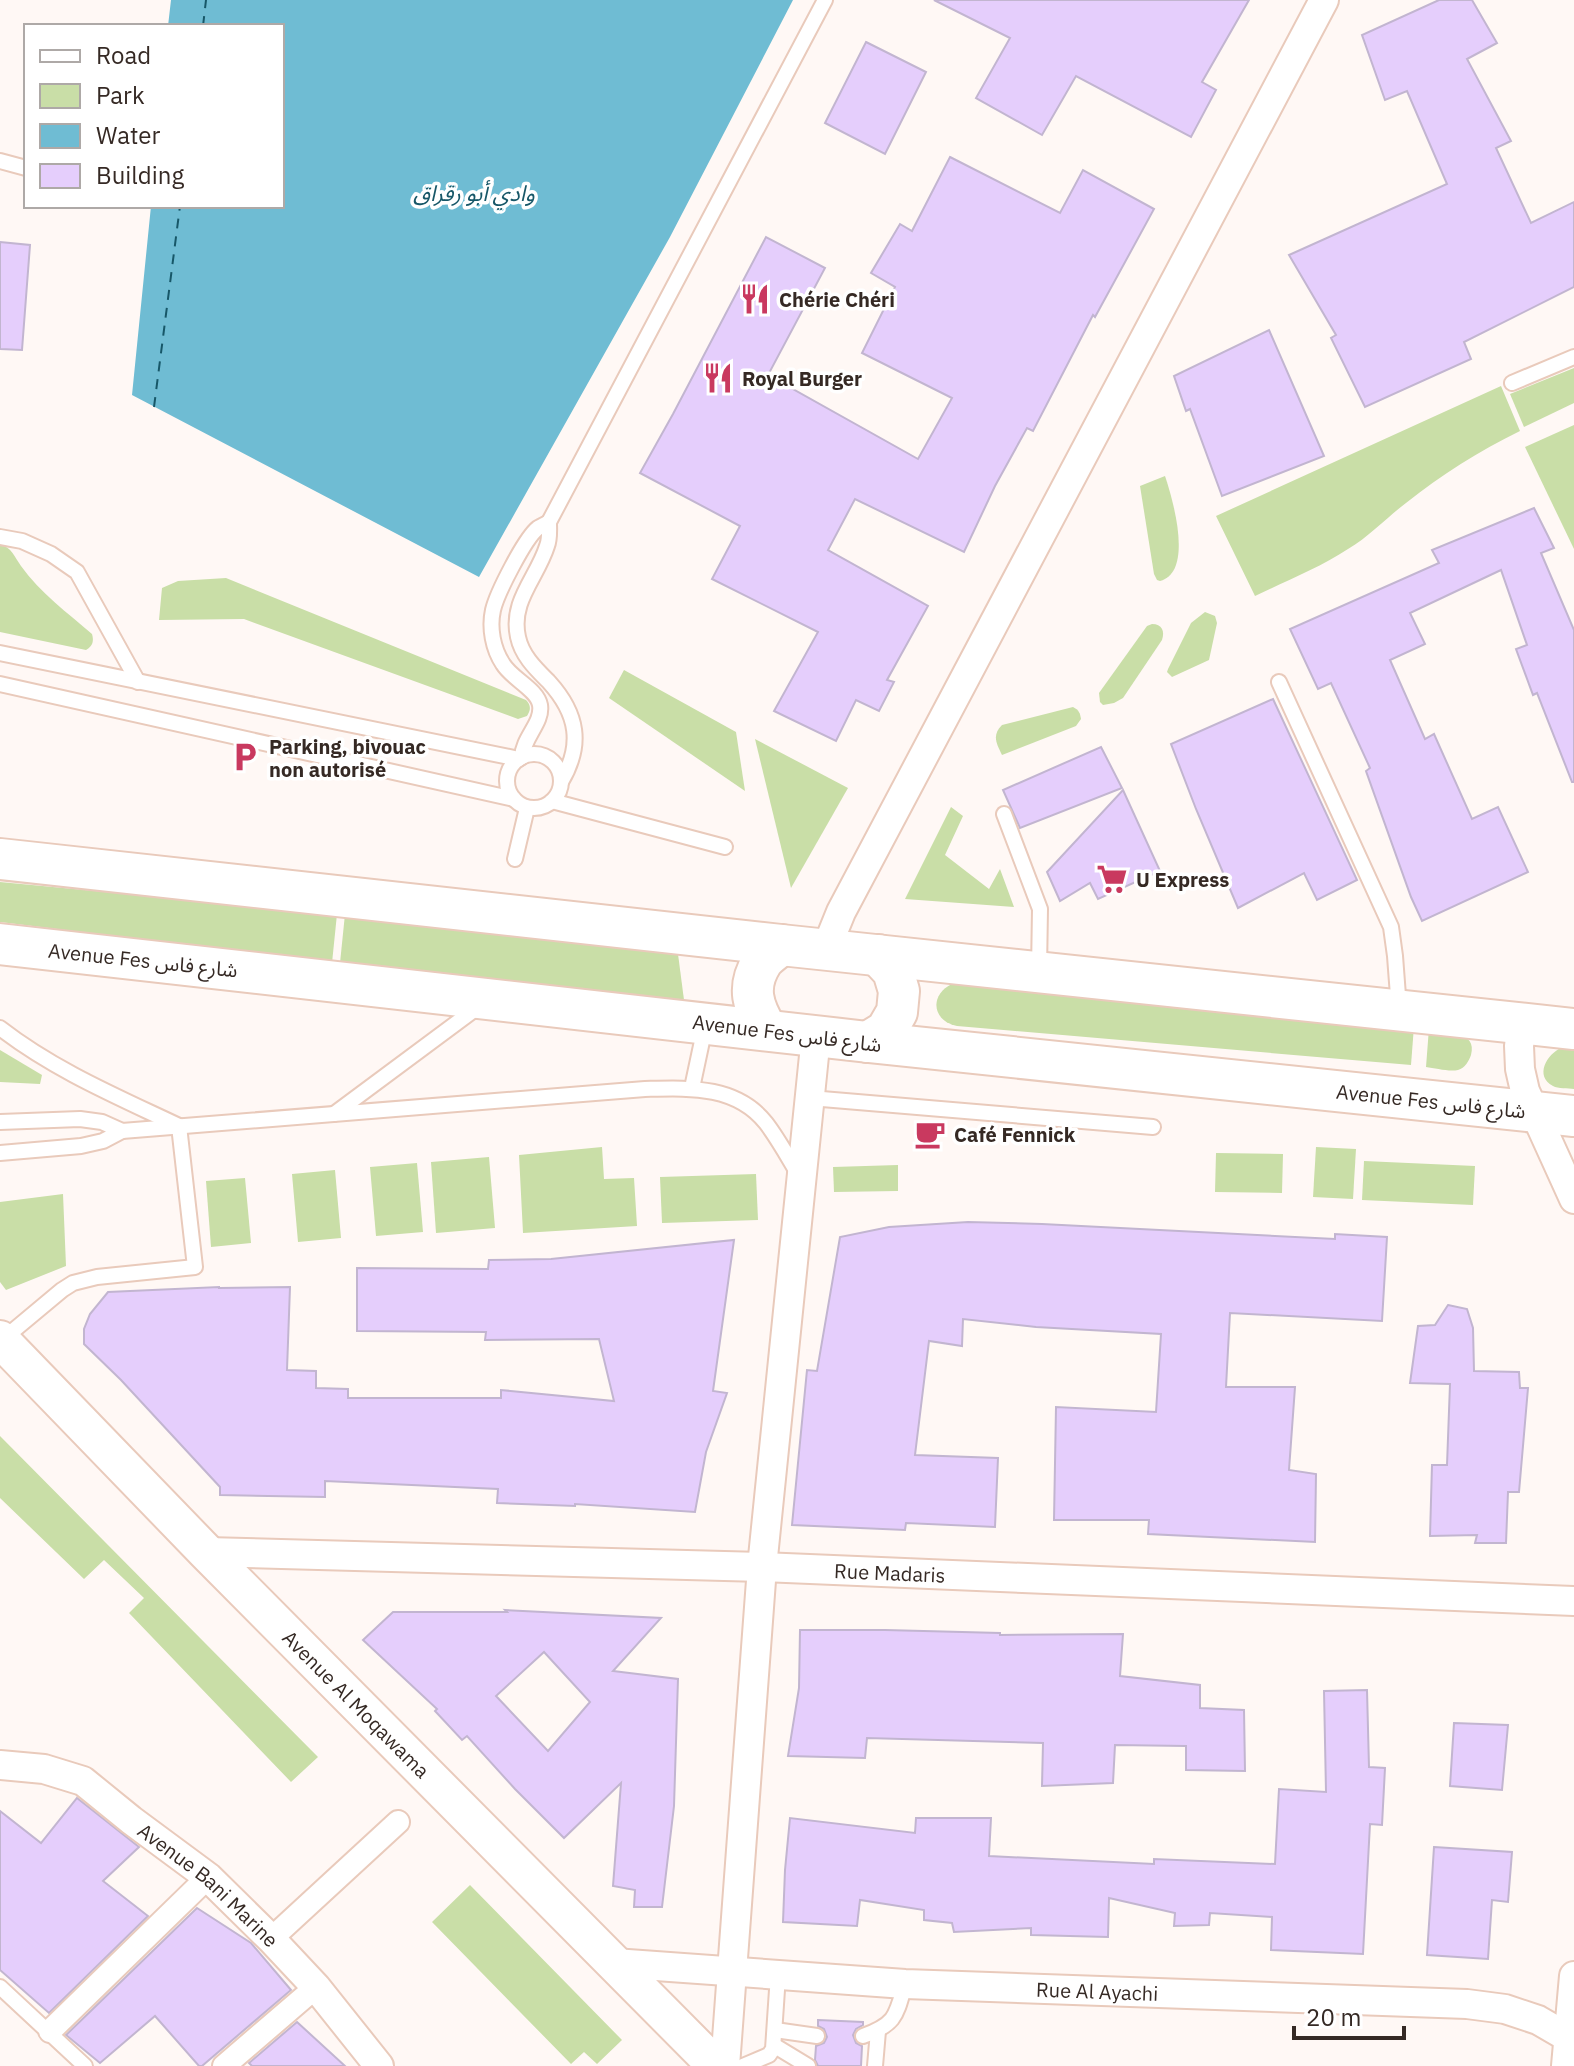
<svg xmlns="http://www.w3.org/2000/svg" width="1574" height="2066" font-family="'IBM Plex Sans','Noto Sans Arabic',sans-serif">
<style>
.green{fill:#c9dea7}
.water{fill:#6fbcd3}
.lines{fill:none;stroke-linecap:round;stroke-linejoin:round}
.ferry{stroke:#175768;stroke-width:2;stroke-dasharray:10 8;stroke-linecap:butt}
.building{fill:#e5cefc;stroke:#c2b5d0;stroke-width:2;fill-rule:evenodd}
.service-casing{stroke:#e9cabb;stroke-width:18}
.pedestrian-casing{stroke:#e9cabb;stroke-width:26}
.minor-casing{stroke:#e9cabb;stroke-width:32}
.tertiary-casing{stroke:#e9cabb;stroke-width:40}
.secondary-casing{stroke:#e9cabb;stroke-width:44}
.service{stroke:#fff;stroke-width:14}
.pedestrian{stroke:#fff;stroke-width:22}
.minor{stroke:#fff;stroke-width:28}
.tertiary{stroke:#fff;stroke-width:36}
.secondary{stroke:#fff;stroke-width:40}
.labels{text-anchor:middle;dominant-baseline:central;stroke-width:7;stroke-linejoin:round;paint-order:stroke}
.poi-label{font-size:20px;font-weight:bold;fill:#352924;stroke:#fff;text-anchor:start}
.street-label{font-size:20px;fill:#352924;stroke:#fff}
.water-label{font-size:22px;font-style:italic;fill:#175768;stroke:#fff}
</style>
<rect width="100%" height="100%" fill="#fff8f5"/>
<g class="green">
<path d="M1574 368V403L1524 427 1510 394Z"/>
<path d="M1501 386 1520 431C1479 451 1441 475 1406 503 1386 518 1370 536 1348 549 1319 568 1286 581 1255 596L1216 516Z"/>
<path d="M1574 425V549L1525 447Z"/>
<path d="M1165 476C1173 500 1194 572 1160 581L1157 580 1154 574 1140 486Z"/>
<path d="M0 544C12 548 14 556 21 566 40 593 68 613 92 634 94 641 93 646 86 650L0 632Z"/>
<path d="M226 578 526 700C531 705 531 710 527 716L518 719 244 619 159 620 162 588 178 581Z"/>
<path d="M1205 612 1215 616 1217 623 1209 660 1172 677 1167 672 1168 669 1191 623Z"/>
<path d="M1152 624C1162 624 1165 631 1162 640L1123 698 1114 703 1103 705 1100 702 1099 693 1147 626Z"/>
<path d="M624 670 736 732 745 791 609 698Z"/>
<path d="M1073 707C1079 710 1080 713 1081 719L1076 726 1002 755C996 743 992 735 1002 725Z"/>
<path d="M755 739 848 788 791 888Z"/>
<path d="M951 807 963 816 945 855 989 889 1000 869 1014 907 905 899Z"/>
<path d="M0 882 337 914 332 963 0 922Z"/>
<path d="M345 914 678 954 684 1000 340 963Z"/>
<path d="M952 984 1414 1026 1411 1065 957 1026C932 1021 929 995 952 984Z"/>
<path d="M1429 1028C1445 1031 1478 1031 1471 1055 1469 1061 1465 1068 1458 1070 1449 1072 1435 1068 1426 1067Z"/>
<path d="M1561 1048 1574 1049V1089C1568 1088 1558 1089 1553 1086 1534 1076 1547 1054 1561 1048Z"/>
<path d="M0 1050 42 1075 40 1084 0 1082Z"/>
<path d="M602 1147 604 1179 634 1178 637 1226 523 1233 519 1155Z"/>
<path d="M1316 1147 1356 1149 1353 1199 1313 1197Z"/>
<path d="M1216 1153 1283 1154 1282 1193 1215 1192Z"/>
<path d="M489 1157 495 1228 436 1233 431 1162Z"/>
<path d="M1364 1161 1475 1166 1473 1205 1362 1200Z"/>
<path d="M417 1163 423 1232 376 1236 370 1167Z"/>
<path d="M898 1165V1191L834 1192 833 1167Z"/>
<path d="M335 1170 341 1238 298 1242 292 1174Z"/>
<path d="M756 1174 758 1220 662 1223 660 1177Z"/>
<path d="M245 1178 251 1243 211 1247 206 1181Z"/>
<path d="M63 1194 66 1266 6 1290 0 1282V1202Z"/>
<path d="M0 1436 318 1757 291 1782 129 1613 144 1598 104 1560 84 1579 0 1498Z"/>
<path d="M470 1885 622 2040 597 2064 584 2052 571 2064 432 1922Z"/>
</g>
<path class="water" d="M171 0H793L670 237 479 577 132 395 151 206H282V26H168Z"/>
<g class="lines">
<g class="ferry">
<path d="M203 26 206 0"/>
<path d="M154 407 180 206"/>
</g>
</g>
<g class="building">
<path d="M934 0H1249L1202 82 1216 90 1191 137 1076 76 1042 135 976 98 1010 38Z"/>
<path d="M1439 0H1472L1497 43 1467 59 1511 141 1496 148 1531 223 1574 202V287L1464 342 1471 359 1365 407 1331 338 1336 335 1289 255 1447 184 1407 91 1385 100 1362 35Z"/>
<path d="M866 42 926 72 885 154 825 123Z"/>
<path d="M950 157 1060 213 1083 170 1154 209 1095 317 1093 315 1033 431 1027 428 995 486 964 552 855 499 828 550 928 606 887 680 894 682 879 711 856 700 836 741 774 711 818 632 712 579 740 526 640 473 673 414 766 237 825 268 768 375 918 459 952 398 862 353 895 287 871 273 900 224 912 231Z"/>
<path d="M0 242 30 245 22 350 0 349Z"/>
<path d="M1269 330 1324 456 1222 496 1190 409 1186 411 1174 376Z"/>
<path d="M1534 508 1554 548 1541 553 1574 630V782H1572L1537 693 1533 695 1516 649 1527 645 1501 570 1410 613 1425 644 1390 660 1425 739 1434 734 1472 819 1498 807 1528 872 1422 921 1411 897 1366 771 1370 768 1331 683 1318 689 1290 629 1439 563 1432 550Z"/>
<path d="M1273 699 1357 880 1317 900 1304 873 1238 908 1196 809 1171 744Z"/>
<path d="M1101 747 1122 788 1020 828 1003 790Z"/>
<path d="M1123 790 1160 871 1098 899 1090 883 1060 901 1047 872Z"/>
<path d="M968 1222 1042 1224 1335 1239V1234L1387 1237 1382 1321 1230 1313 1226 1387H1295L1289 1470 1316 1474 1315 1542 1148 1534 1149 1520H1054L1056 1407 1156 1412 1161 1334 1036 1327 963 1319 962 1346 929 1341 915 1455 998 1458 995 1527 906 1523 905 1530 792 1525 807 1370 817 1371 840 1237 889 1227Z"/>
<path d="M734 1240 713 1391 727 1393 706 1452 695 1512 575 1504V1506L497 1503 498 1489 325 1481V1497L220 1495V1487L121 1380 84 1344V1329L90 1314 108 1292 219 1287V1288L290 1287 287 1370 316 1371V1388L348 1389V1398H501V1390L614 1401 599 1339 485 1340 486 1332 357 1331V1268L488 1269 489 1260 551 1259Z"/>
<path d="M1448 1305 1467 1309 1473 1328 1474 1371 1519 1372 1520 1388H1528L1519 1492H1508L1506 1543H1475L1477 1535 1430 1536 1432 1465H1447L1450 1384 1410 1383 1418 1326 1435 1325Z"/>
<path d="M505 1610 661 1618 613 1671 678 1679 674 1806 662 1907H634L635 1890 613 1886 621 1783 564 1838 515 1789 467 1736 462 1740 435 1711 437 1709 363 1640 393 1612H507ZM544 1652 590 1702 548 1751 496 1696Z"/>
<path d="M800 1630H885L1000 1633V1635L1123 1634 1120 1676 1200 1685V1708L1244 1710 1245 1771 1186 1770V1746L1115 1745 1113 1783 1042 1786 1043 1743 867 1738 865 1758 788 1756 799 1688Z"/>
<path d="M1367 1690 1369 1767 1385 1768 1382 1825 1370 1824 1363 1954 1271 1950 1272 1917 1210 1913 1209 1925 1174 1926 1175 1913 1109 1898 1108 1937 1031 1935V1928L954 1932 952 1923 924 1920V1910L860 1900 857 1926 783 1922 785 1870 790 1818 915 1833 916 1818H991L989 1856 1154 1864V1859L1275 1864 1279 1789 1326 1792 1324 1691Z"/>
<path d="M1454 1723 1508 1725 1502 1790 1450 1786Z"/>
<path d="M77 1798 139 1847 103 1881 148 1916 49 2013 0 1970V1811L41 1843Z"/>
<path d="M1434 1847 1512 1852 1508 1902 1492 1900 1488 1959 1427 1955Z"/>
<path d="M197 1908 251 1943 291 1990 202 2066H199L155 2016 100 2063 66 2035Z"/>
<path d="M818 2020 863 2022V2025L856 2029 853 2035 856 2043 862 2046 861 2066H818L815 2060 816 2046 824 2043 827 2037 824 2029 818 2026Z"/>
<path d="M297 2022 345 2066H252L249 2063Z"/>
</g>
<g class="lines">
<g class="service-casing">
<g id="service">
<path d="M0 161 26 168"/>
<path d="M1512 383 1574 357"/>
<path d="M0 537 22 541 51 554 77 572 138 682"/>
<path d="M0 653 519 759"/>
<path d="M1279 682 1391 927 1395 956 1399 1009"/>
<path d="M0 684 514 799"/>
<circle cx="534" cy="781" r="27"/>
<path d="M522 757C523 737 543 723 540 705 537 689 512 679 503 664 493 649 489 628 493 610 497 593 525 538 538 528 539 527 548 523 549 522"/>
<path d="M561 782C583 745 578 714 549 682 536 669 522 656 518 637 510 601 537 578 547 546 550 539 549 530 549 522L825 0"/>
<path d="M552 801 725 847"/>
<path d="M1004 814 1040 909 1039 970"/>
<path d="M515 859 527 808"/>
<path d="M0 1028C54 1070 118 1097 179 1126L195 1267 97 1277 73 1283 62 1290 2 1340"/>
<path d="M692 1088 705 1027"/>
<path d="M810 1098 1153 1127"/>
<path d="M334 1114 478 1007"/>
<path d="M0 1122 80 1119 102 1122 122 1131 103 1141 81 1146 0 1153"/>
<path d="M122 1131 645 1089C688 1088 736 1085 766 1123 779 1140 789 1159 800 1177"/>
<path d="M0 1987 85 2066"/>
<path d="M775 2030 817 2036"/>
<path d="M863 2036C896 2024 896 2016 905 1984"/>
<path d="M775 2046 808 2066"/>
<path d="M743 2066 769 2055 773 2049 778 1975"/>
<path d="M875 2066 878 2031"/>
</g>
</g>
<g class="pedestrian-casing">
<g id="pedestrian">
<path d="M271 1939 398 1822"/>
<path d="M50 2031 208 1877"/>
<path d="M224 2066 316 1987"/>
</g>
</g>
<g class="minor-casing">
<g id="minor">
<path d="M826 949 841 912 1324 0"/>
<path d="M1522 1023 1519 1046 1520 1069 1525 1091 1574 1199"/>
<path id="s1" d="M206 1552 762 1567 1574 1601"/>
<path id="s2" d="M0 1765 44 1769 83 1781 131 1820 208 1877 271 1939 316 1987 379 2066"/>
<path id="s3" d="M614 1963 905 1984 1467 2004 1505 2009 1538 2020 1569 2038 1574 2039"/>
<path d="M725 2066 762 1567 816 1036"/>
<path d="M1566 2066 1574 1976"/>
</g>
</g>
<g class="tertiary-casing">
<g id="tertiary">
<path id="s4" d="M0 1339 206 1552 716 2066"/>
</g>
</g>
<g class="secondary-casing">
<g id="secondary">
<path d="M0 859 781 945 1574 1029"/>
<path d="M0 944 868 1042 1574 1116"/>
<path d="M767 1030C753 1007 746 987 762 962 766 956 775 950 781 945"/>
<path d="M868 1042 886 1031 897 1012 899 991 893 971 878 955"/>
</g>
</g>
<use href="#service" class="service"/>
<use href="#pedestrian" class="pedestrian"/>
<use href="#minor" class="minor"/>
<use href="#tertiary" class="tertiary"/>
<use href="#secondary" class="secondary"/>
</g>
<defs>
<g id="restaurant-bare" transform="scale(2.4)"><path d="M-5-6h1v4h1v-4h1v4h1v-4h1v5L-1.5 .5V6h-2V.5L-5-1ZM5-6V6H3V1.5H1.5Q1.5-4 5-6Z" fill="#c9395f" stroke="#fff" stroke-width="2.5" paint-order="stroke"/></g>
<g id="parking-bare" transform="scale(2.4)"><path d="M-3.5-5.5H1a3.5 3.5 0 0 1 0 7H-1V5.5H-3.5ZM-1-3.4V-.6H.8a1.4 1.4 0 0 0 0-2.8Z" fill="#c9395f" stroke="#fff" stroke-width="2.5" paint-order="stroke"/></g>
<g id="supermarket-bare" transform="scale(2.4)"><path d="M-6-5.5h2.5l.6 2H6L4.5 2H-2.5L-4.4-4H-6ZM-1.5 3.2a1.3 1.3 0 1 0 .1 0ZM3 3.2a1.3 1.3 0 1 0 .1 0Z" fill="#c9395f" stroke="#fff" stroke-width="2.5" paint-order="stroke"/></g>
<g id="cafe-bare" transform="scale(2.4)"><path d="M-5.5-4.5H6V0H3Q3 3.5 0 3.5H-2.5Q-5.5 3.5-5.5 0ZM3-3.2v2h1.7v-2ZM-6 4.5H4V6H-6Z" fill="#c9395f" stroke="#fff" stroke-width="2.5" paint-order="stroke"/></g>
</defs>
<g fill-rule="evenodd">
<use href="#restaurant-bare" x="755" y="299"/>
<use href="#restaurant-bare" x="718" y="378"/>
<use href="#parking-bare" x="245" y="757"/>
<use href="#supermarket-bare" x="1112" y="879"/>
<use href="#cafe-bare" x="930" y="1134"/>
</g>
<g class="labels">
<g class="poi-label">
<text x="779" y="299">Chérie Chéri</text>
<text x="742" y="378">Royal Burger</text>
<text x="269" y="746">Parking, bivouac<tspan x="269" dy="23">non autorisé</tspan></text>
<text x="1136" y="879">U Express</text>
<text x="954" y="1134">Café Fennick</text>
</g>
<g class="street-label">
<text transform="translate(143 960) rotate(6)">Avenue Fes شارع فاس</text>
<text transform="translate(787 1033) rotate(7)">Avenue Fes شارع فاس</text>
<text transform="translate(1431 1101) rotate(6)">Avenue Fes شارع فاس</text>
<text stroke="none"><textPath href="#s1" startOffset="684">Rue Madaris</textPath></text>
<text stroke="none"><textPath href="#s4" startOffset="510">Avenue Al Moqawama</textPath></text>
<text stroke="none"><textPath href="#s2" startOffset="248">Avenue Bani Marine</textPath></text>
<text stroke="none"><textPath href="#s3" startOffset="484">Rue Al Ayachi</textPath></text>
</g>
<g class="water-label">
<text x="474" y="192">وادي أبو رقراق</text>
</g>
</g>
<rect x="24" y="24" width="260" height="184" fill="#ffffff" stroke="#aea9a7" stroke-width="2"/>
<rect x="40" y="50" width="40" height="12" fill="#ffffff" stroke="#aea9a7" stroke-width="2"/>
<text x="96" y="64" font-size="24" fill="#352924">Road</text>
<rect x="40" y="84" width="40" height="24" fill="#c9dea7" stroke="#aea9a7" stroke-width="2"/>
<text x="96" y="104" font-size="24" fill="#352924">Park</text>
<rect x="40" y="124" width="40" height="24" fill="#6fbcd3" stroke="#aea9a7" stroke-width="2"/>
<text x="96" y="144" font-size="24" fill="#352924">Water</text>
<rect x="40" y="164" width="40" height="24" fill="#e5cefc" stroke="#aea9a7" stroke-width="2"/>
<text x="96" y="184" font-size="24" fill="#352924">Building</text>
<path d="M1294 2026v12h110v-12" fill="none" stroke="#352924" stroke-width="4"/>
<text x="1306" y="2026" font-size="24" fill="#352924" stroke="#ffffff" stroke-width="6" paint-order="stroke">20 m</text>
</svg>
